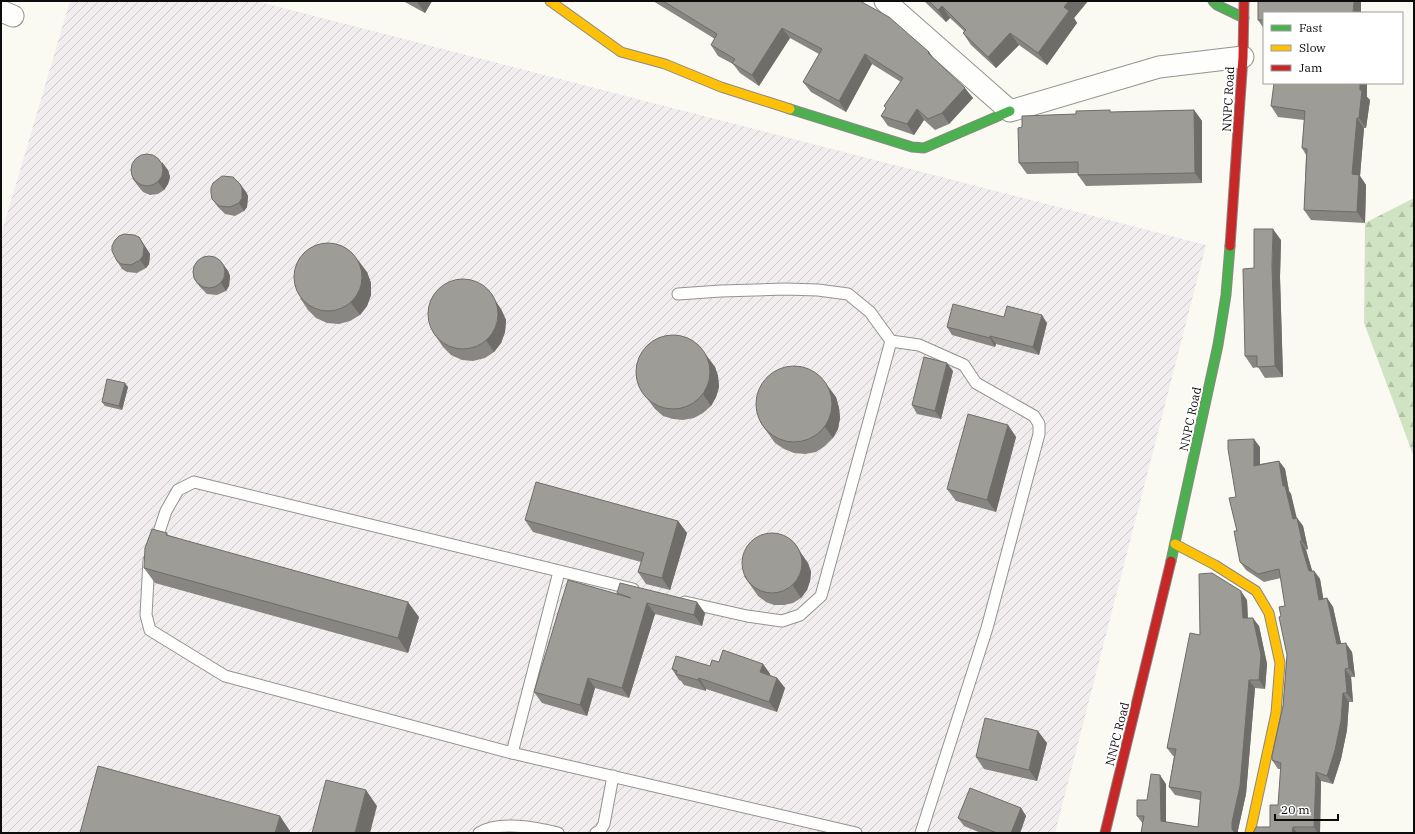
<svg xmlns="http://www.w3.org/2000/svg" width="1415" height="834" font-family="'IBM Plex Serif',serif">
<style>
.industrial{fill:url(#industrial-furrows)}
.forest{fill:url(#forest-firs)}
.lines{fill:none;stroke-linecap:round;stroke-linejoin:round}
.lane-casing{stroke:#939390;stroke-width:13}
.street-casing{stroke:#939390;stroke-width:23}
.fast-casing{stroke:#8a8986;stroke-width:11}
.slow-casing{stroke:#8a8986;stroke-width:11}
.jam-casing{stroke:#8a8986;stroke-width:11}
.lane{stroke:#fefefd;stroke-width:11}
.street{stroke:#fefefd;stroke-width:21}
.fast{stroke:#4caf50;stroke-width:9}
.slow{stroke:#ffc107;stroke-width:9}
.jam{stroke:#c62828;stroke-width:9}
.wall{fill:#878682}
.shaded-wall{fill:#6e6d6a}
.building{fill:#9d9c97;stroke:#6e6d6a}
.labels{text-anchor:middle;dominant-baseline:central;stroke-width:4;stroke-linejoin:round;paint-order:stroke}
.street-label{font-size:12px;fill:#0c0c0c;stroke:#fff}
</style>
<defs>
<pattern id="industrial-furrows" width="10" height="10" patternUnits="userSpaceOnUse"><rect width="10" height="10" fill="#f1ecee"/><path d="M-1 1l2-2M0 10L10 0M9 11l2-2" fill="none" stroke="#cdc9cb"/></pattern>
<pattern id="forest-firs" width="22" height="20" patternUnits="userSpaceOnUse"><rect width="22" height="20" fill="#d0e4c3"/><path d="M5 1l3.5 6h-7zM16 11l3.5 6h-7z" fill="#b1c2a6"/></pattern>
</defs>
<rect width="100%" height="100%" fill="#faf9f2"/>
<path class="industrial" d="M70 1H256L1206 245 1055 833H1V235Z"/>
<path class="forest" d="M1414 198V457L1364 323 1365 223Z"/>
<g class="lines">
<g class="lane-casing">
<g id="lane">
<path d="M678 294 721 291 785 289 818 290 848 294 870 312 891 341 919 345 964 365 976 383 1034 416 1039 424V434L987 628 921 833"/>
<path d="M155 544 166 511 178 490 194 482 633 589"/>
<path d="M149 560 146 615 150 630 225 676 512 753 856 833"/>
<path d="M685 602 747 616 782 621 800 615 821 596 891 341"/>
<path d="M512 753 559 572"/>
<path d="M479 833C499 820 537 828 558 833"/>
<path d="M596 833 600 831 604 824 613 776"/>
</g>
</g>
<g class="street-casing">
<g id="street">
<path d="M885 1 1010 111 1159 67 1243 57"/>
<path d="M1 11 13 16"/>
</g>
</g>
<g class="fast-casing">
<g id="fast">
<path d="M1213 1 1217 5 1244 18"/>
<path d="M790 109 912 147 924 148 1010 111"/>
<path d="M1171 561 1218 345 1226 295 1230 246"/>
</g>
</g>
<g class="slow-casing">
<g id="slow">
<path d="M550 1 621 52 665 64 721 87 790 109"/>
<path d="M1175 544 1215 565 1256 591 1269 613 1280 663 1276 713 1250 833"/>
</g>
</g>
<g class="jam-casing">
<g id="jam">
<path d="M1230 246 1243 57 1244 1"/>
<path d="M1105 833 1171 561"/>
</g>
</g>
<use href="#lane" class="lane"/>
<use href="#street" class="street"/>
<use href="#fast" class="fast"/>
<use href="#slow" class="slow"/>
<use href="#jam" class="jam"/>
</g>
<g class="wall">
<path d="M403 1H432L425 13Z"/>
<path d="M653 1H860L929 52 934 59 973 98 949 124 935 130 924 120 914 135 888 126 881 116 886 109 884 106 901 82 872 64 846 112 811 92 803 82 819 54 790 38 759 86 740 73 733 64 718 56 711 45 715 39Z"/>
<path d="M924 1H1088L1074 18 1077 23 1047 65 1019 45 996 68 971 45 963 33 964 31 950 18 946 22Z"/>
<path d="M1264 13V29L1258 20Z"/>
<path d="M1367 97 1370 100 1366 128H1364L1360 176 1366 185 1365 223 1311 220 1304 210 1306 155 1302 148 1304 120 1278 117 1271 106Z"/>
<path d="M1194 110 1202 121V183L1086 186 1078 175V173L1027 174 1019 163 1076 114 1112 112Z"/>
<path d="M168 170 170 177 168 184 164 190 158 194 150 195 143 192 138 186 132 178Z"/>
<path d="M240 184 246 192 248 196 247 207 244 211 235 216 225 214 218 207 212 199Z"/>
<path d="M139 237 150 254 149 264 146 268 137 273 127 272 122 269 117 261Z"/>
<path d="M1281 240 1280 277 1283 377 1265 378 1258 367 1253 368 1245 356Z"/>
<path d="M222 263 228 271 230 276 229 286 226 291 217 295 207 294 200 287 194 279Z"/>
<path d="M367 272 371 283V295L367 306 360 315 350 321 339 324 327 323 316 318 308 310 300 298Z"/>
<path d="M501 309 506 320 505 332 501 343 494 352 485 358 473 361 462 360 451 355 443 347 435 335Z"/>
<path d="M1004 317 1047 323 1039 355 996 344 995 347 952 335 947 327Z"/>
<path d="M706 355 715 367 718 376 719 387 716 397 711 406 703 413 694 418 683 420 673 419 663 416 655 409 640 389Z"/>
<path d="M953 371 941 419 917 414 912 405Z"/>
<path d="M128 387 122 410 105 406 102 402Z"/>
<path d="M836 397 839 408 840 418 838 429 833 438 825 446 816 452 805 454 794 453 784 449 775 443 760 422Z"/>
<path d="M1008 425 1016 437 996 512 956 501 947 489Z"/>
<path d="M1260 447V464L1279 461 1285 469 1289 491 1291 494 1296 518H1297L1303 526 1308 549 1306 550 1312 571H1314L1320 579 1323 599 1327 598 1333 607 1341 644 1352 652 1355 677H1351L1353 702H1349L1347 730 1341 759 1333 784 1321 781 1320 833H1253L1270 827 1278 805 1281 769H1278L1272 760 1283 706 1287 655 1281 616 1285 606 1281 578 1264 582 1246 570 1240 562 1237 531 1236 497Z"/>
<path d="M525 520 678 521 687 533 670 590 646 584 638 572 641 562 533 532Z"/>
<path d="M167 533 168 535 419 617 408 653 155 583 144 568Z"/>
<path d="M808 563 811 572 810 581 807 590 801 598 793 603 784 605H774L766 602 758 596 744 576Z"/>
<path d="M617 594 705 613 702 626 655 614 629 698 595 688 587 716 542 703 534 692Z"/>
<path d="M1247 600 1248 618 1259 626 1267 664 1265 689 1255 688 1246 794 1238 830V833H1141L1143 824 1137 816 1147 800 1166 784V822L1198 827 1200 800 1175 795 1169 787 1174 756H1173L1167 748 1200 635Z"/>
<path d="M719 662 763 664 770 674V675L777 678 785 688 777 712 706 689V691L684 685 681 681 679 680 672 669 710 666Z"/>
<path d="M1047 743 1037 781 984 769 976 757Z"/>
<path d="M1021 808 1026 816 1020 833H981L964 826 958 818Z"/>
</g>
<g class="shaded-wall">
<path d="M418 1H432L425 13 417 2Z"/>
<path d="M1069 1H1088L1074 18 1077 23 1047 65 1038 53 1064 7Z"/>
<path d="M1354 1H1361V13H1353Z"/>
<path d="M942 6 950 18 946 22 938 10Z"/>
<path d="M782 28 790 38 759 86 752 75Z"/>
<path d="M1010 33 1019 45 996 68 988 57Z"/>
<path d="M929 52 936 62 928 53Z"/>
<path d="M865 54 872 64 846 112 839 101Z"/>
<path d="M1360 83H1367V97L1370 100 1366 128 1359 118Z"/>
<path d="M965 88 973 98 949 124 942 113Z"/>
<path d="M917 109 924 120 914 135 907 124Z"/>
<path d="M1194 110 1202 121V183L1195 173Z"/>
<path d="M1357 118 1364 128 1360 176 1366 185 1365 223 1357 212 1352 174Z"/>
<path d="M162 162 168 170 170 177 168 184 164 190 158 182Z"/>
<path d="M240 184 246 192 248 196 247 207 244 211 239 203Z"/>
<path d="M1273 229 1281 240 1280 277 1283 377 1275 366 1272 266Z"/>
<path d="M139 237 150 254 149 264 146 268 140 260Z"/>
<path d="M358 260 367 272 371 283V295L367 306 360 315 351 303Z"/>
<path d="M222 263 228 271 230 276 229 286 226 291 221 283Z"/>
<path d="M493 297 501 309 506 320 505 332 501 343 494 352 486 340Z"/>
<path d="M1042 315 1047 323 1039 355 1033 347Z"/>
<path d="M990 336 996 344 995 347 990 338Z"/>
<path d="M706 355 715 367 718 376 719 387 716 397 711 406 703 394Z"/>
<path d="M947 363 953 371 941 419 935 411Z"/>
<path d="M125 383 128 387 122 410 119 406Z"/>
<path d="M827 385 836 397 839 408 840 418 838 429 833 438 825 427Z"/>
<path d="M1008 425 1016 437 996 512 987 500Z"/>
<path d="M1254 439 1260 447V474L1254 466Z"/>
<path d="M1279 461 1285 469 1289 491 1291 494 1299 527 1293 519 1283 486Z"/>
<path d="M1297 518 1303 526 1308 549 1302 541Z"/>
<path d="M678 521 687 533 670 590 662 578Z"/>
<path d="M1300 541 1306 550 1315 580 1309 571Z"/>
<path d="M794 543 808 563 811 572 810 581 807 590 801 598 793 586Z"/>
<path d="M1314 571 1320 579 1325 608 1319 600Z"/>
<path d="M1241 591 1247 600 1248 627 1243 618Z"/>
<path d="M1327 598 1333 607 1343 652 1337 644Z"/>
<path d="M408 602 419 617 408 653 398 638Z"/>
<path d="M697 602 705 613 702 626 694 615Z"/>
<path d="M647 603 655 614 629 698 622 688Z"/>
<path d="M1253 618 1259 626 1267 664 1265 689 1259 680Z"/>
<path d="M1346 643 1352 652 1355 677 1349 668Z"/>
<path d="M763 664 770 674 767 683 760 672Z"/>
<path d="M1345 669 1351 677 1353 702 1347 693Z"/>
<path d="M588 678 595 688 587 716 580 705Z"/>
<path d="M699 678 706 689V691L698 680Z"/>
<path d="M777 678 785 688 777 712 769 702Z"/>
<path d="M1249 680 1255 688 1246 794 1238 830V833H1235L1232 829V822Z"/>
<path d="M1343 693 1349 702 1347 730 1341 759 1333 784 1327 776Z"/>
<path d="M1038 731 1047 743 1037 781 1029 770Z"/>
<path d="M1316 772 1321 781 1320 833H1318L1314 827Z"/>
<path d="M1160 775 1166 784V829L1161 821Z"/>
<path d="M366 790 377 806 370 833H355Z"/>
<path d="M1021 808 1026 816 1020 833H1011Z"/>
<path d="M280 816 290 831V833H275Z"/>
<path d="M1293 827 1297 833H1292Z"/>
</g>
<g class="building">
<path d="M663 1H860L889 17 929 52 928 53 965 88 942 113 928 119 917 109 907 124 881 116 886 108 884 106 903 78 865 54 839 101 803 82 822 49 782 28 752 75 732 63 735 59 711 45 717 34Z"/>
<path d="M929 1H1069L1064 7 1069 11 1038 53 1010 33 988 57 963 33 966 30 942 6 938 10Z"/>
<path d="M1258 1H1354L1353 13H1264V20H1258Z"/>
<path d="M1274 83H1360V90H1362L1359 118H1357L1352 174 1359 175 1357 212 1304 210 1307 149 1302 148 1305 111 1271 106Z"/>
<path d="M1110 110V112L1194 110 1195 173 1078 175V162L1019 163 1018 128 1022 127V116L1076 114V111Z"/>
<circle cx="147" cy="170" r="16"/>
<path d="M222 176 233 177 240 184 242 188V198L239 203 230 207 219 206 212 199 211 193V188L213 183Z"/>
<path d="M1254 229H1273L1272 266 1275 366 1257 367V356H1245L1243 269 1254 268Z"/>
<path d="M124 234 134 235 139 237 144 246 143 256 140 260 131 265 121 264 117 261 112 251V246L115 240 119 236Z"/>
<circle cx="328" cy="277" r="34"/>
<circle cx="209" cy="272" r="16"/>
<circle cx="463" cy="314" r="35"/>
<path d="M953 304 1004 317 1007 306 1042 315 1033 347 990 336V338L947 327Z"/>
<circle cx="673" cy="372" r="37"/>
<path d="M924 357 947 363 935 411 912 405Z"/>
<circle cx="794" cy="404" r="38"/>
<path d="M107 379 125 383 119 406 102 402Z"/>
<path d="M968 414 1008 425 987 500 947 489Z"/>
<path d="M1254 439V466L1279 461 1283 486H1285L1293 519 1297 518 1302 541H1300L1309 571H1314L1319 600 1327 598 1337 644 1346 643 1349 668 1345 669 1347 693H1343L1341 721 1335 750 1327 776 1316 772 1314 827H1293L1292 833H1253L1256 827H1270V805H1278L1281 763 1272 760V756L1283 706 1287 655 1279 617 1281 616 1279 607 1285 606 1279 569 1258 574 1240 562 1234 531H1237L1229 498 1236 497 1228 449V440Z"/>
<path d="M536 482 678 521 662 578 638 572 644 553 525 520Z"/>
<path d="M152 529 167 533 166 535 408 602 398 638 144 568 145 548Z"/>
<circle cx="772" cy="563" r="30"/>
<path d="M1212 573 1241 591 1243 618H1253L1261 655 1259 680H1249L1240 786 1232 822V829L1235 833H1141L1144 816H1137V800H1147L1151 774 1160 775 1161 821 1198 827 1201 792 1169 787 1176 749 1167 748 1190 633 1200 635 1199 574Z"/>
<path d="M568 580 631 598 617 593 620 583 697 602 694 615 647 603 622 688 588 678 580 705 534 692Z"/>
<path d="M723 650 763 664 760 672 777 678 769 702 699 678 698 680 676 674 677 671 672 669 676 656 710 666 712 660 719 662Z"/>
<path d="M985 718 1038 731 1029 770 976 757Z"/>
<path d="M98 766 280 816 275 833H80Z"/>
<path d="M326 780 366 790 355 833H312Z"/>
<path d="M970 788 1021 808 1011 833H997L958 818Z"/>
</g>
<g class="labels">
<g class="street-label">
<text transform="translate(1228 99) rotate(-87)">NNPC Road</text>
<text transform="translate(1190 419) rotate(-78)">NNPC Road</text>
<text transform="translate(1117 734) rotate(-76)">NNPC Road</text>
</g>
</g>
<rect width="1415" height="834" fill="none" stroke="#0c0c0c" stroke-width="4"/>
<rect x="1263" y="12" width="140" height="72" fill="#ffffff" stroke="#9e9e9e"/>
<rect x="1271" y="25" width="20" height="6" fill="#4caf50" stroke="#9e9e9e"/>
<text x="1299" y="32" font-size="12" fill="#0c0c0c">Fast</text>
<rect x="1271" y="45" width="20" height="6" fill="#ffc107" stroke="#9e9e9e"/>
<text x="1299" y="52" font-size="12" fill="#0c0c0c">Slow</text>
<rect x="1271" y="65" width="20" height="6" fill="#c62828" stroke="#9e9e9e"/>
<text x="1299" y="72" font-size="12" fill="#0c0c0c">Jam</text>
<path d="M1275 814v6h63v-6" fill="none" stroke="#0c0c0c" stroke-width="2"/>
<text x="1281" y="814" font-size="12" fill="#0c0c0c" stroke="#ffffff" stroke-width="3" paint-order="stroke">20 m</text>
</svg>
